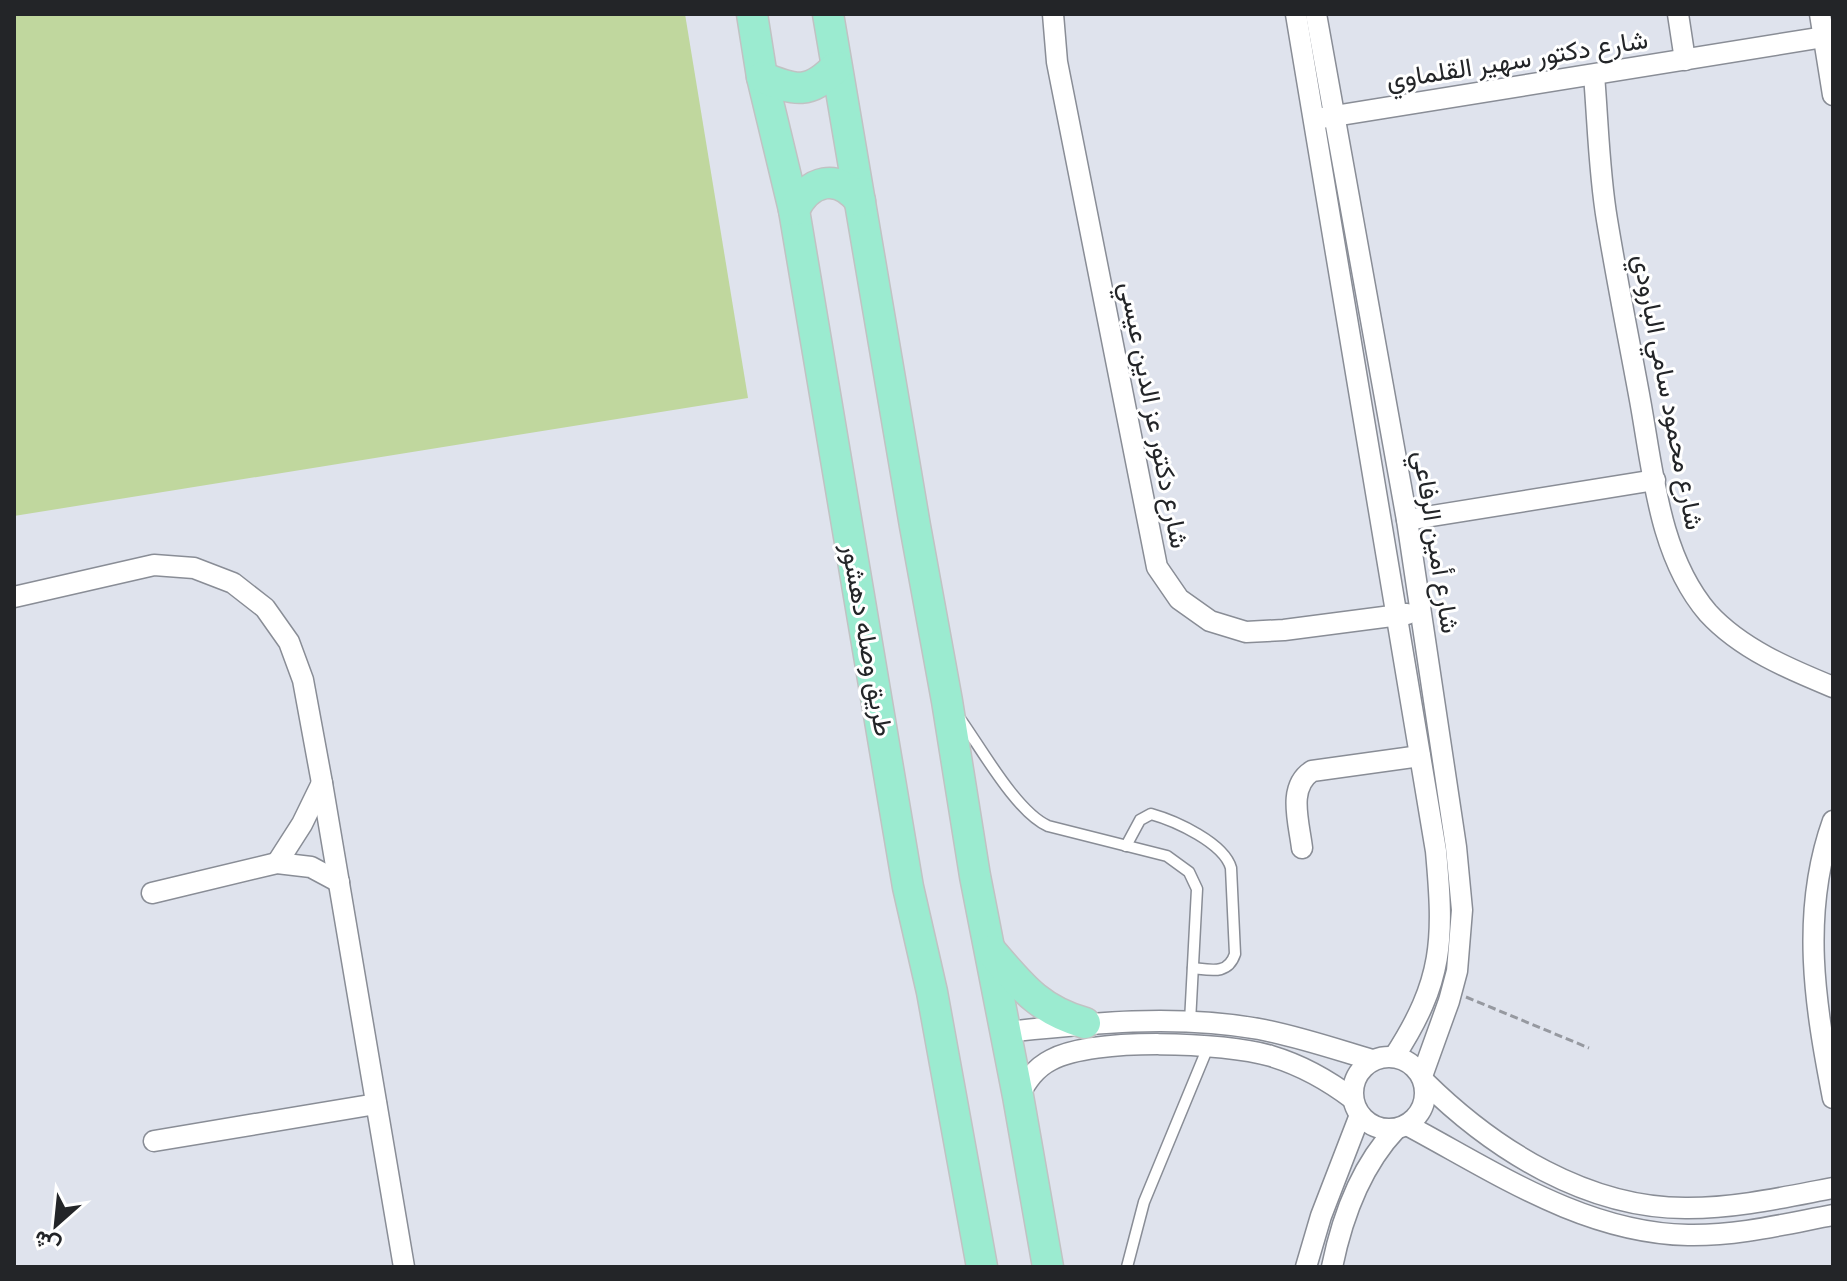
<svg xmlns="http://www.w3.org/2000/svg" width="1847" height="1281" font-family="Karla,Vazirmatn,sans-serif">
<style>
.green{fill:#c0d79e}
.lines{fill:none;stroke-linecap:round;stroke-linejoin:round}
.lane-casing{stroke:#898d96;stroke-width:13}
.street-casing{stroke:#898d96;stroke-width:23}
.primary-casing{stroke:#c1c2c3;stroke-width:33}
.path{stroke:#9699a0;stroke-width:3;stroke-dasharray:8 4;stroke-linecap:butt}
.lane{stroke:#fff;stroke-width:10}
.street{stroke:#fff;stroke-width:20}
.primary{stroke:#9bebd0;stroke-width:30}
.labels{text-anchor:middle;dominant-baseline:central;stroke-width:6;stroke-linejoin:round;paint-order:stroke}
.street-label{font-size:26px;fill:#232528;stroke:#fff}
</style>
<rect width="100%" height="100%" fill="#dfe3ed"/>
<path class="green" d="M14 14H685L748 398 14 516Z"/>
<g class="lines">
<g class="lane-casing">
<g id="lane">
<path d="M958 716C980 746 1016 812 1048 826L1167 856 1189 872 1197 889 1190 1022"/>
<path d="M1126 846 1140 820 1151 814C1176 821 1224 843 1231 868L1235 954C1228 975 1211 970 1193 968"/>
<path d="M1127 1267 1144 1202 1208 1047"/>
</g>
</g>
<g class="street-casing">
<g id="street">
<path d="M1053 14 1057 62 1157 567 1179 599 1210 621 1246 632 1284 630 1407 614"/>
<path d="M1296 14 1436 851C1444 940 1444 980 1394 1057"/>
<path d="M1316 14 1407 520 1456 847 1462 910 1457 971 1449 1001 1422 1076"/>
<path d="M1678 14 1685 60"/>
<path d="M1820 14 1833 95"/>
<path d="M1594 75C1598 123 1599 173 1607 220 1617 281 1629 340 1640 400 1653 471 1659 556 1708 613 1741 649 1789 669 1833 687"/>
<path d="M1322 118 1824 37"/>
<path d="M1407 520 1655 480"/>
<path d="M14 597 154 565 194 568 233 583 265 608 289 642 303 680 322 783 404 1267"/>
<path d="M1833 821C1800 913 1815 1006 1833 1098"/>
<path d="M1302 848C1299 822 1287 787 1312 771L1420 756"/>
<path d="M277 863 302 824 322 783"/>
<path d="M152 893 277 863 311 867 339 882"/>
<path d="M1006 1032C1090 1023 1175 1014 1259 1029 1297 1036 1335 1049 1372 1060"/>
<circle cx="1389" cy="1093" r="36"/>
<path d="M1425 1082C1494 1150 1588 1209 1688 1208 1737 1208 1785 1197 1833 1188"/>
<path d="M1018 1096C1027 1081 1035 1068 1051 1060 1095 1037 1223 1042 1271 1056 1301 1065 1328 1080 1353 1099"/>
<path d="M1407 1125C1495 1172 1584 1233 1688 1235 1737 1236 1785 1224 1833 1215"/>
<path d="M154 1141 376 1104"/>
<path d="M1306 1267 1321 1216 1360 1115"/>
<path d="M1332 1267C1342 1218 1361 1166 1396 1129"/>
</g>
</g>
<g class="primary-casing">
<g id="primary">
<path d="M752 14 762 77 794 210 908 887 932 992 982 1267"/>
<path d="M828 14 915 526 947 701 975 876 1018 1096 1048 1267"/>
<path d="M762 77C796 91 809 95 836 67"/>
<path d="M794 210C809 180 838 172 860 201"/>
<path d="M991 951C1021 986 1039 1010 1085 1023"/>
</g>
</g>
<path class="path" d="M1466 997 1589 1048"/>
<use href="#lane" class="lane"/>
<use href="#street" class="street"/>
<use href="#primary" class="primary"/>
</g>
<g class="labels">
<g class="street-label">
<text transform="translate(1517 60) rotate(-9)">شارع دكتور سهير القلماوي</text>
<text transform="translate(1668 392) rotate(79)">شارع محمود سامي البارودي</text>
<text transform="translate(1154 415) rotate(79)">شارع دكتور عز الدين عيسي</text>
<text transform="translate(1436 542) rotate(81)">شارع أمين الرفاعي</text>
<text transform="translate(867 640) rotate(80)">طريق وصله دهشور</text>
</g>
</g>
<rect width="1847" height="1281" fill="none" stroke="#232528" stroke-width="32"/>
<g transform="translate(56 1225) rotate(207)" stroke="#ffffff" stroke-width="6" paint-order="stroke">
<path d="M0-6L14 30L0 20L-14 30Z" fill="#232528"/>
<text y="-12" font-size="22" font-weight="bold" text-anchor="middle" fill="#232528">ش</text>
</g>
</svg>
